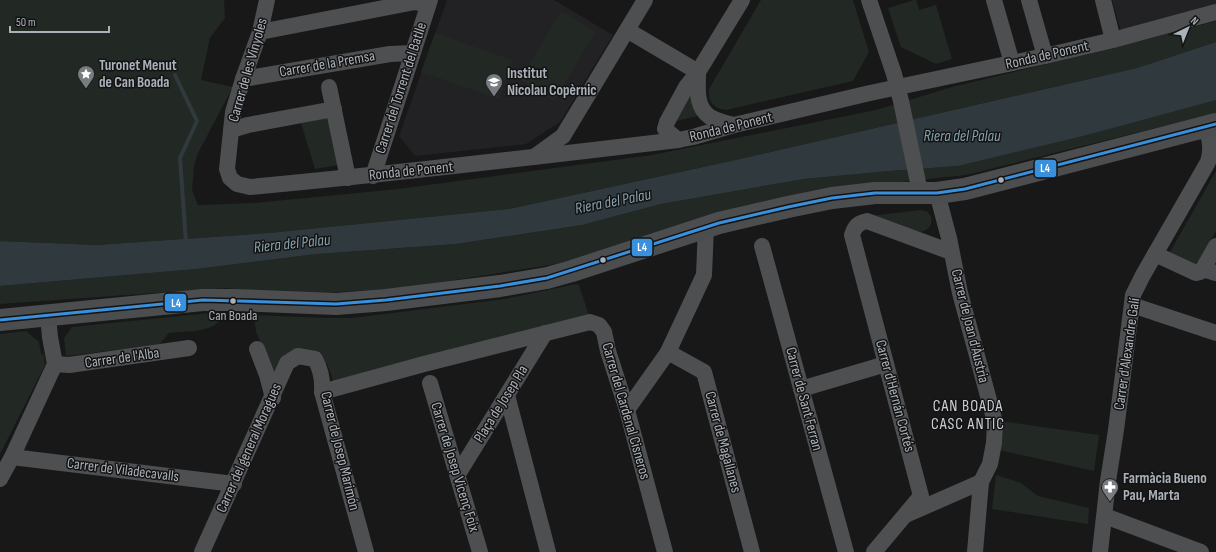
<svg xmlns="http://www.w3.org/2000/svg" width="1216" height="552" font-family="'Sofia Sans Condensed',sans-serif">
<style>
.built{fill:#222224}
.green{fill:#222823}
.water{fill:#30393d}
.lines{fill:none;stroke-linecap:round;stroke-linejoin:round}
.stream{stroke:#30393d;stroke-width:4}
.street{stroke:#4d4f51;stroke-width:16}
.secondary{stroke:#4c4d4f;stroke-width:22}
.bus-1-casing{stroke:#131314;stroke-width:6}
.bus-1{stroke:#3a90db;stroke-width:3}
.bus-dot{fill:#abb1b8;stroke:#131314;stroke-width:1.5}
.labels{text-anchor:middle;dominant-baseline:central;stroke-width:3;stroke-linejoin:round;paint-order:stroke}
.bus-label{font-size:14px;fill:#abb1b8;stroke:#131314}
.street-label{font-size:15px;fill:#abb1b8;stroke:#131314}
.poi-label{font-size:15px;font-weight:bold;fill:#abb1b8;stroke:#131314;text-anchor:start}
.water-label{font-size:16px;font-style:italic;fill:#86a2ae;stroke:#131314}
.neighbourhood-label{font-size:16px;letter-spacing:1px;fill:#cccfd4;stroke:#131314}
.line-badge{stroke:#131314;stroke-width:1.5}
.badge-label{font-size:11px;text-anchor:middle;font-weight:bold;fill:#fff}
</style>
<rect width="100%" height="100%" fill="#181819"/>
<g class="built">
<path d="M447 0H554L613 35 560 122 526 144 415 156 399 136Z"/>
<path d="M1112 0H1216V21L1125 45Z"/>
</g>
<g class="green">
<path d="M0 0H224L225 18 210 38 201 80 233 87 198 153 194 166 192 190 198 205 255 203 398 189 652 155 876 110 952 87 1125 45 1216 21V42L1137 68 731 161 509 209 269 233 97 245 0 241Z"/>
<path d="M761 0H853L869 52 853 81 726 110C713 108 708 103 709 89Z"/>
<path d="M914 0H916L919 10 936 5 952 59 936 64 901 47 888 8Z"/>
<path d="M561 11 595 32 554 101 520 80Z"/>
<path d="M435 33 512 60 499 99 421 72Z"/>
<path d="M690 89 698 116 676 121Z"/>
<path d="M1216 100V113L966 175 891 183 556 264 404 288 290 295 226 288 0 304V286L196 269 317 254 456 244 582 225 661 204 804 179 890 171 958 166Z"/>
<path d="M329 117 339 165 315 169 301 123Z"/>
<path d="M1216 171V231L1196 266 1170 252Z"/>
<path d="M921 210 928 212C935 221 931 231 919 232L870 216Z"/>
<path d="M576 284 579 285 589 316 334 385C330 365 321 347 297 349L275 377 256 332 254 315 326 318H351L505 299Z"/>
<path d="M210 313 211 321H220C207 333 186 331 169 333L159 345 66 356 64 338 72 327Z"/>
<path d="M26 331 39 342 41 354 44 355 45 365 0 454V334Z"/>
<path d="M1001 421 1099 435 1094 471 999 450Z"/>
<path d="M996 475 1021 483 1038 496 1089 508 1088 524 992 509Z"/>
</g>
<path class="water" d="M1216 42V100L1083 136 958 166 890 171 804 179 661 204 582 225 456 244 317 254 196 269 0 286V241L97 245 269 233 509 209 731 161 1137 68Z"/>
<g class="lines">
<path class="stream" d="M175 75 197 121 180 158 186 243"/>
<g class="street">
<path d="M267 0 260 32 243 79 233 112 227 169 230 178 237 184 250 187C393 174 536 157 678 140L693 137 734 125 870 93 1045 56 1113 40 1216 12"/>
<path d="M869 0 894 74 901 101 920 192"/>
<path d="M994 0 1012 63"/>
<path d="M1029 0 1045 56"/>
<path d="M1103 0 1113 40"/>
<path d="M627 30 698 72"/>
<path d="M260 32 415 2 428 5"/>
<path d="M698 72C698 88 695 107 710 117 716 121 726 123 734 125"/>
<path d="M243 79 390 54 412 53"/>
<path d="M329 87 348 178"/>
<path d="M231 130 248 125 334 109"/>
<path d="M678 140 665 129 667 122 686 87 698 72 742 0"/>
<path d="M534 157 563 136 645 0"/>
<path d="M373 176 430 0"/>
<path d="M937 193 949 238 960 293 995 422 994 443 990 464 981 482 975 552"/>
<path d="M762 246 846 552"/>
<path d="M1155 254 1196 273 1200 272 1203 269 1216 273"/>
<path d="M1203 269 1216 246"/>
<path d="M1132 305 1216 333"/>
<path d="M257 349 267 375 273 398"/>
<path d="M668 352 704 372 752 552"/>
<path d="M55 364 69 365 189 348"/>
<path d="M430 383 480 552"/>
<path d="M801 389 886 364"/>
<path d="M322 392 424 364 590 322 599 325 604 332 608 351 627 410 665 552"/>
<path d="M507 395 548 552"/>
<path d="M627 410 668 352 704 275 706 227"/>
<path d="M12 457 234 484"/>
<path d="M458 474 545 333"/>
<path d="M0 479 12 457 55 364 50 337 48 316"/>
<path d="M908 514 981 482"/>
<path d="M1105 516 1201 552"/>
<path d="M202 552 287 363 298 356 315 359C321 370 323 379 322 392L366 552"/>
<path d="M874 552 921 496 852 235C855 226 858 223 867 221L951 252"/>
<path d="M1100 552 1108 481 1116 430 1133 295 1143 275 1208 162C1212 149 1210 140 1206 127"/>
</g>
<path class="secondary" d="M0 320 203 300H234L336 304 386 300 500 286 547 278 572 271 719 223 788 207 832 198 875 193H937L965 189 1216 124"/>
<g class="bus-1-casing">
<path id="bus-1" d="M0 320 203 300 336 304 386 300 500 286 547 278 719 223 788 207 832 198 875 193H937L965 189 1216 124"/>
</g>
<use href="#bus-1" class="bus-1"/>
</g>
<defs>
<g id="sight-pin" transform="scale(0.9)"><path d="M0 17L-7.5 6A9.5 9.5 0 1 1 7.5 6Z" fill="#787b80" stroke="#131314"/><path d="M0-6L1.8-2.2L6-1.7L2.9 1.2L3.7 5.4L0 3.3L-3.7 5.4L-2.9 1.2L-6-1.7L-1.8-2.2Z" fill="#fff"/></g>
<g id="school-pin" transform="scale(0.9)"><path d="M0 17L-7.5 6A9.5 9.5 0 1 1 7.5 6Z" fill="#787b80" stroke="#131314"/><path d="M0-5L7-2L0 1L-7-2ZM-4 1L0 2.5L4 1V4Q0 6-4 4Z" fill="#fff"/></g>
<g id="pharmacy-pin" transform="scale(0.9)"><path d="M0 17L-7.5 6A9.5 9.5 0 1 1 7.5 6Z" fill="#787b80" stroke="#131314"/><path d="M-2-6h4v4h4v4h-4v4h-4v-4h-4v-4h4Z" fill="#fff"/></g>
</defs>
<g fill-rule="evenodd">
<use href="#sight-pin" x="86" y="74"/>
<use href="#school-pin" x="494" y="82"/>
<use href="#pharmacy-pin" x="1110" y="487"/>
</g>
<g class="bus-dot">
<circle cx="1001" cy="180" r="3.5"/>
<circle cx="603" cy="260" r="3.5"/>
<circle cx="233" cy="301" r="3.5"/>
</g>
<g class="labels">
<g class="bus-label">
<text x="233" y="315">Can Boada</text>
</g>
<g class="street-label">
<text transform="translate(1047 55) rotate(-13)">Ronda de Ponent</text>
<text transform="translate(327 64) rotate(-10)">Carrer de la Premsa</text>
<text transform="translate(248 70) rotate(-74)">Carrer de les Vinyoles</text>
<text transform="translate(401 88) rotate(-72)">Carrer del Torrent del Batlle</text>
<text transform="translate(731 127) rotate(-14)">Ronda de Ponent</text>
<text transform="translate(411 171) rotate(-6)">Ronda de Ponent</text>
<text transform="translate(970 326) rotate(76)">Carrer de Joan d'Àustria</text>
<text transform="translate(1127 354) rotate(-82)">Carrer d'Alexandre Galí</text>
<text transform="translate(122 358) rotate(-8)">Carrer de l'Alba</text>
<text transform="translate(895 396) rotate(75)">Carrer d'Hernán Cortés</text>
<text transform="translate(804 399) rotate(75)">Carrer de Sant Ferran</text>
<text transform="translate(501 404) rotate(-58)">Plaça de Josep Pla</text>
<text transform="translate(626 411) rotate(74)">Carrer del Cardenal Cisneros</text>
<text transform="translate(723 442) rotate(75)">Carrer de Magallanes</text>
<text transform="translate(249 448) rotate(-66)">Carrer del general Moragues</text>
<text transform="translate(340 451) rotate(76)">Carrer de Josep Marimón</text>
<text transform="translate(455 467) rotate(73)">Carrer de Josep Vicenç Foix</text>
<text transform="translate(123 470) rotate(7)">Carrer de Viladecavalls</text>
</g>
<g class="poi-label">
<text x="99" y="65">Turonet Menut<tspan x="99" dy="17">de Can Boada</tspan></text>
<text x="507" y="73">Institut<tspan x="507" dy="17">Nicolau Copèrnic</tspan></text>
<text x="1123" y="478">Farmàcia Bueno<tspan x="1123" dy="17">Pau, Marta</tspan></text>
</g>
<g class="water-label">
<text x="962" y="136">Riera del Palau</text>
<text transform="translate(613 202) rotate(-11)">Riera del Palau</text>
<text transform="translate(292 244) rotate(-6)">Riera del Palau</text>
</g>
<g class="neighbourhood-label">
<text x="968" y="406">CAN BOADA<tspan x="968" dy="18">CASC ANTIC</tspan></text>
</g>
</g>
<g class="line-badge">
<rect x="1034" y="159" width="23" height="19" rx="4" fill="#3a90db"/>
<rect x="631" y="238" width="22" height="19" rx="4" fill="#3a90db"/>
<rect x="164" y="293" width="23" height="19" rx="4" fill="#3a90db"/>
</g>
<g class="badge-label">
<text x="1045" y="172">L4</text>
<text x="642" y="251">L4</text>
<text x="176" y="307">L4</text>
</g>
<g transform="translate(1188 28) rotate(43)" stroke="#131314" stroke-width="3" paint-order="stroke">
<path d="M0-3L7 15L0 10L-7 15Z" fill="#abb1b8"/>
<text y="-6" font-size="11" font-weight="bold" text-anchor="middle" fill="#abb1b8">N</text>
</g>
<path d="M10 26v6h99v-6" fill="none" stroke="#abb1b8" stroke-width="2"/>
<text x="16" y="26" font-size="12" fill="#abb1b8" stroke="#131314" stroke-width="3" paint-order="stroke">50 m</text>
</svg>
